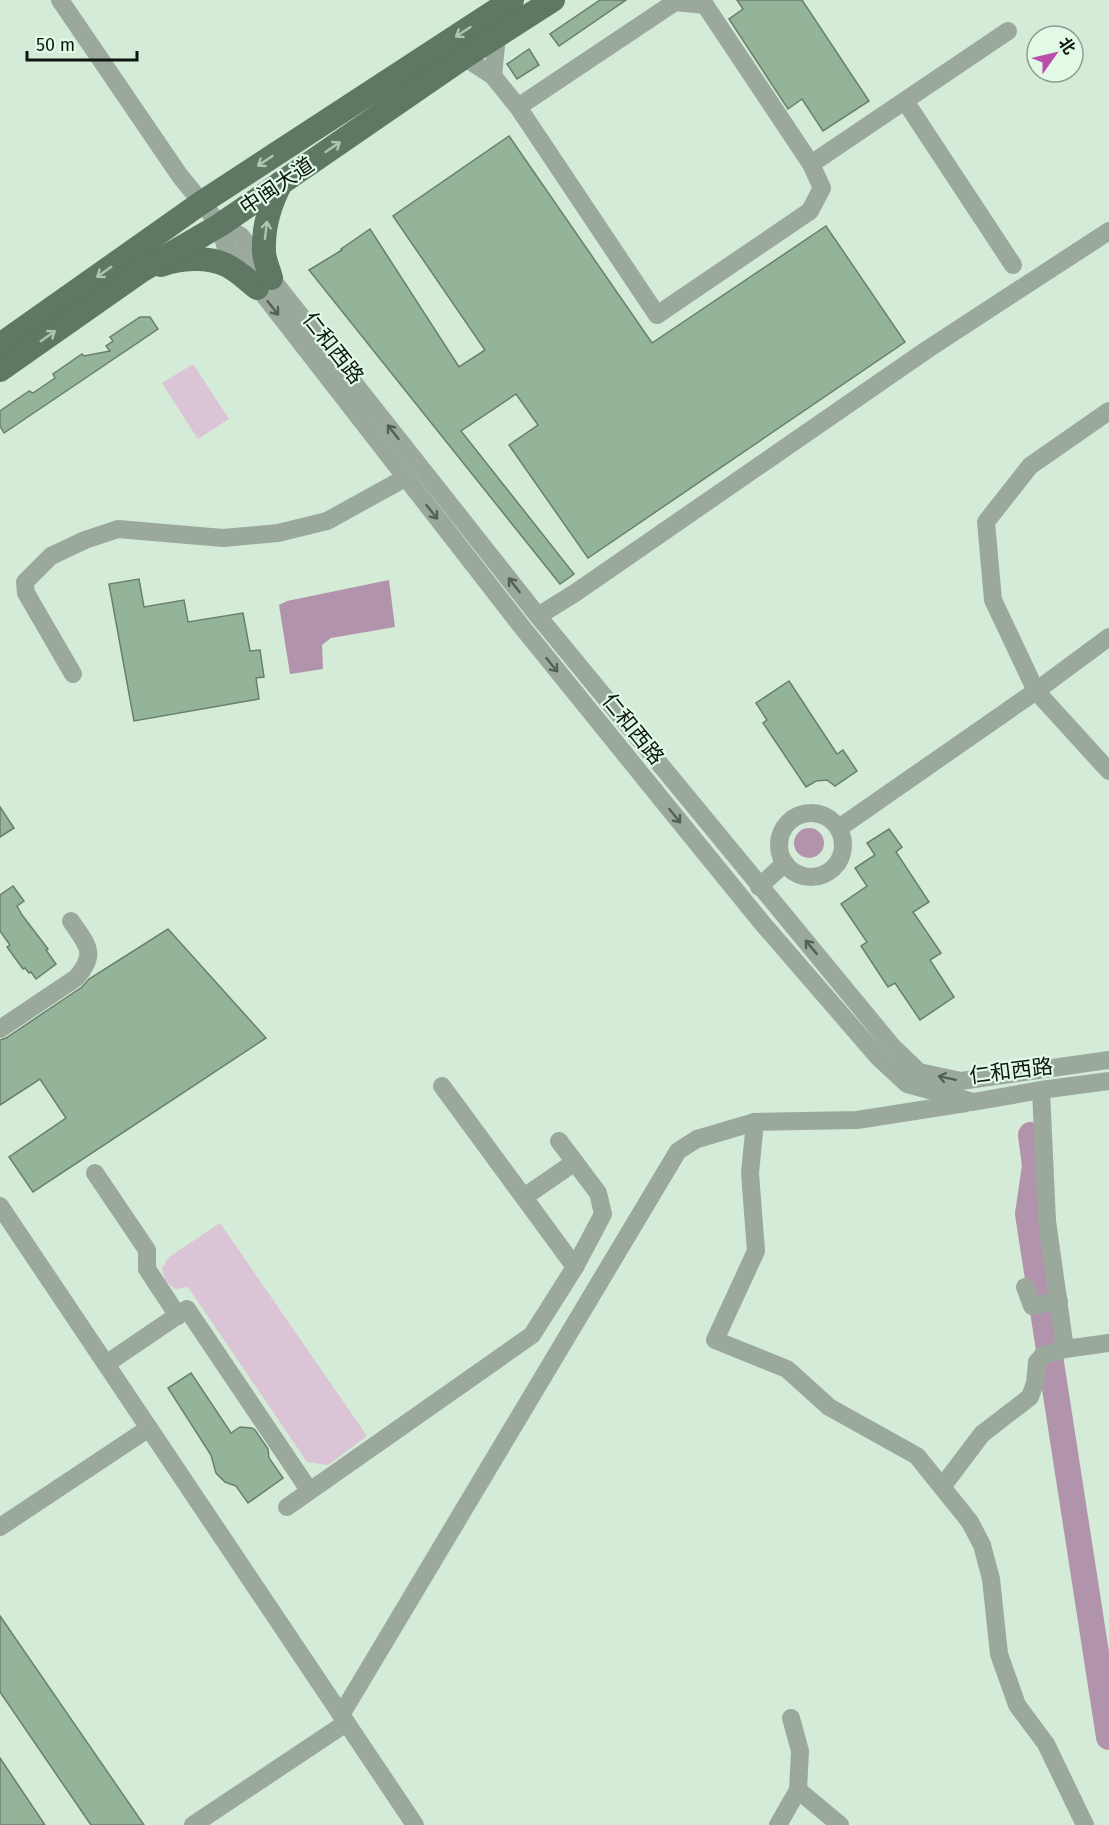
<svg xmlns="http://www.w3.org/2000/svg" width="1109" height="1825" font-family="'Fira Sans','Noto Sans SC',sans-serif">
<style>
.green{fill:#dac4d5}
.water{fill:#b293ac}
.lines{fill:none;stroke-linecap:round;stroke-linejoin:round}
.river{stroke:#b293ac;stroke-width:26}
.building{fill:#94b49a;stroke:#697f6d;stroke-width:1.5}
.minor{stroke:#9ba99d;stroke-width:18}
.major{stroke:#5e7863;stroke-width:24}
.oneway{stroke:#adc5b1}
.oneway2{stroke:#546056}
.labels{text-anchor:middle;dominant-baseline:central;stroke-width:4.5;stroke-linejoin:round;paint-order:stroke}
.street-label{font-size:21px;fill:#0e1610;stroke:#e1f9e5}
</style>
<rect width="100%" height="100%" fill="#d4ebd8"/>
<g class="green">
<path d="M193 364 229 419 198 439 162 383Z"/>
<path d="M220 1223 367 1436 328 1465 307 1462 188 1287 175 1289 165 1281 162 1268 169 1257Z"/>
</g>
<g class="water">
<path d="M389 580 395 627 331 638 322 645 323 669 290 674 279 605 287 601Z"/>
<circle cx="809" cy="843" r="15"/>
</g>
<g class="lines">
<path class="river" d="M1031 1135 1035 1166 1028 1214 1109 1737"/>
</g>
<g class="building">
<path d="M600 0H626L559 46 550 34Z"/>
<path d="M737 0H802L869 101 823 131 802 99 788 109 729 19 743 9Z"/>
<path d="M529 49 539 65 517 79 507 64Z"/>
<path d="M509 136 652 343 826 226 905 342 588 558 509 445 538 425 516 394 461 431 574 574 560 584 309 270 342 250 341 249 370 229 459 367 485 350 393 216Z"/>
<path d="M140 317H150L158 329 4 433 0 426V411L29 391 33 393 55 378 53 374 82 354 84 356 110 351 106 346 113 341 110 337Z"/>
<path d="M139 579 144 607 184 600 188 622 243 613 250 651 260 650 264 677 256 678 259 699 134 721 109 584Z"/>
<path d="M789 681 837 754 843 750 857 771 835 786 827 780 816 781 806 787 763 723 767 720 756 703Z"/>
<path d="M0 807 14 828 0 837Z"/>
<path d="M889 829 902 847 896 852 929 902 913 912 941 953 930 960 954 997 920 1020 895 983 888 987 861 946 867 942 841 904 867 886 855 868 875 855 867 843Z"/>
<path d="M13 886 24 901 17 906 22 915 48 949 46 950 56 964 36 979 31 972 29 973 25 968 23 969 7 947 10 945 0 931V895Z"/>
<path d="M168 929 266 1038 33 1192 9 1157 66 1118 40 1079 0 1105V1040L6 1038 82 987 89 979Z"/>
<path d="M191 1373 231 1433 240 1427 252 1428 255 1430 268 1449 269 1458 283 1478 248 1503 236 1486 225 1482 216 1473 211 1455 168 1388Z"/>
<path d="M0 1616 144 1825H91L0 1692Z"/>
<path d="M0 1758 45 1825H0Z"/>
</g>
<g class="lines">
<g class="minor">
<path d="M60 0 180 176 220 225 241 236 271 278 538 616 892 1046 919 1072 961 1081 1109 1060"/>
<path d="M464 57 493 76 497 36"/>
<path d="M493 76 518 107 657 315 810 211 822 188 811 164 705 5 675 2 518 107"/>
<path d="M905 101 1013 265"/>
<path d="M811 164 1008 31"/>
<path d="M220 225 225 245 522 627 684 827 763 924 879 1058 907 1084 973 1102 1041 1090 1109 1081"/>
<path d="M1109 411 1030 466 986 522 993 600 1036 691 1109 771"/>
<path d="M538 616 575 593 928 349 1109 231"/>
<path d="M73 674 26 593 25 582 51 556 85 540 118 529 223 538 278 533 327 521 405 478"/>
<circle cx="811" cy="845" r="32"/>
<path d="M839 828 1036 691 1109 637"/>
<path d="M759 887 785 863"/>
<path d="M0 1029 76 978C98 953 87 945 71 921"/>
<path d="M1041 1090 1047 1221 1065 1349 1109 1343"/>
<path d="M755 1122 750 1173 756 1251 715 1340 787 1369 829 1407 917 1456 970 1522 982 1545 991 1579 999 1654 1017 1705 1046 1744 1085 1825"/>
<path d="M559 1141 598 1193 603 1214 575 1267"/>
<path d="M95 1173 147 1250V1269L178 1316"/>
<path d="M524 1197 575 1162"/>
<path d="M0 1206 415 1825"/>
<path d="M1025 1287 1032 1306 1059 1301"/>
<path d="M106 1364 187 1309 309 1490"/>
<path d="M942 1487 982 1434 1030 1397 1035 1383 1037 1362 1043 1355 1065 1349"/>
<path d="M287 1507 532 1335 575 1267 442 1086"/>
<path d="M0 1527 149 1428"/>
<path d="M341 1715 678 1151 697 1139 755 1122 857 1120 966 1103"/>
<path d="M798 1790 840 1825"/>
<path d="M193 1825 346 1723"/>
<path d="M778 1825 798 1790 800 1751 791 1718"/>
</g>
<g class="major">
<path d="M161 265C180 258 207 256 226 265 237 270 247 280 257 288"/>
<path d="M271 278C269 270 264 260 264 251 263 227 270 204 281 183"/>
<path d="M0 345 201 203 512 0"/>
<path d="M0 370 141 271 220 225 464 57 553 0"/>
</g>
</g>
<defs><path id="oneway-shaft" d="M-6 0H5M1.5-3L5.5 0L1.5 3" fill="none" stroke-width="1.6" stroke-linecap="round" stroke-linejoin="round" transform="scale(1.5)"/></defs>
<g class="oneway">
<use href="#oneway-shaft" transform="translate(463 32) rotate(147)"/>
<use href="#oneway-shaft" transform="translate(333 147) rotate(-34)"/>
<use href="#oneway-shaft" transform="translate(265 161) rotate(147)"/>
<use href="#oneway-shaft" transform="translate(266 230) rotate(-83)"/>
<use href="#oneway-shaft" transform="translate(104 272) rotate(145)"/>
<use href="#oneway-shaft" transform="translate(48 336) rotate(-35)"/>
</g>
<g class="oneway2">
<use href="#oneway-shaft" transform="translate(273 308) rotate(52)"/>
<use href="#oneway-shaft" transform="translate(393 432) rotate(-128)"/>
<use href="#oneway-shaft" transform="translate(432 512) rotate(52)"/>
<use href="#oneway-shaft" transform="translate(514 585) rotate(-128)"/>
<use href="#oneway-shaft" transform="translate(552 665) rotate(51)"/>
<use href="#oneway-shaft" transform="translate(675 816) rotate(51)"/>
<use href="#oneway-shaft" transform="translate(811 947) rotate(-130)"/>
<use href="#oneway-shaft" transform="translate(947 1078) rotate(-168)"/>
</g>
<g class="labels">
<g class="street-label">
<text transform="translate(277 186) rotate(-34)">中闽大道</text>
<text transform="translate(333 348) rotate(52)">仁和西路</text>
<text transform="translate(633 729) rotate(51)">仁和西路</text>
<text transform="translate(1011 1071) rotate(-7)">仁和西路</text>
</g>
</g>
<g transform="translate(1055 54) rotate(56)"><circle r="28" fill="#e1f9e5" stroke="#8d9e90" stroke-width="1.5"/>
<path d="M0-4.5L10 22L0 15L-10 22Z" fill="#bb4ead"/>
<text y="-9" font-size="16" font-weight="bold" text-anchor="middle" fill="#0e1610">北</text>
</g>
<path d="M27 51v9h110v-9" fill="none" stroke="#0e1610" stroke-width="3"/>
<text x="36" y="51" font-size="18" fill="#0e1610" stroke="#e1f9e5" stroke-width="4.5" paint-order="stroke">50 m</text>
</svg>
